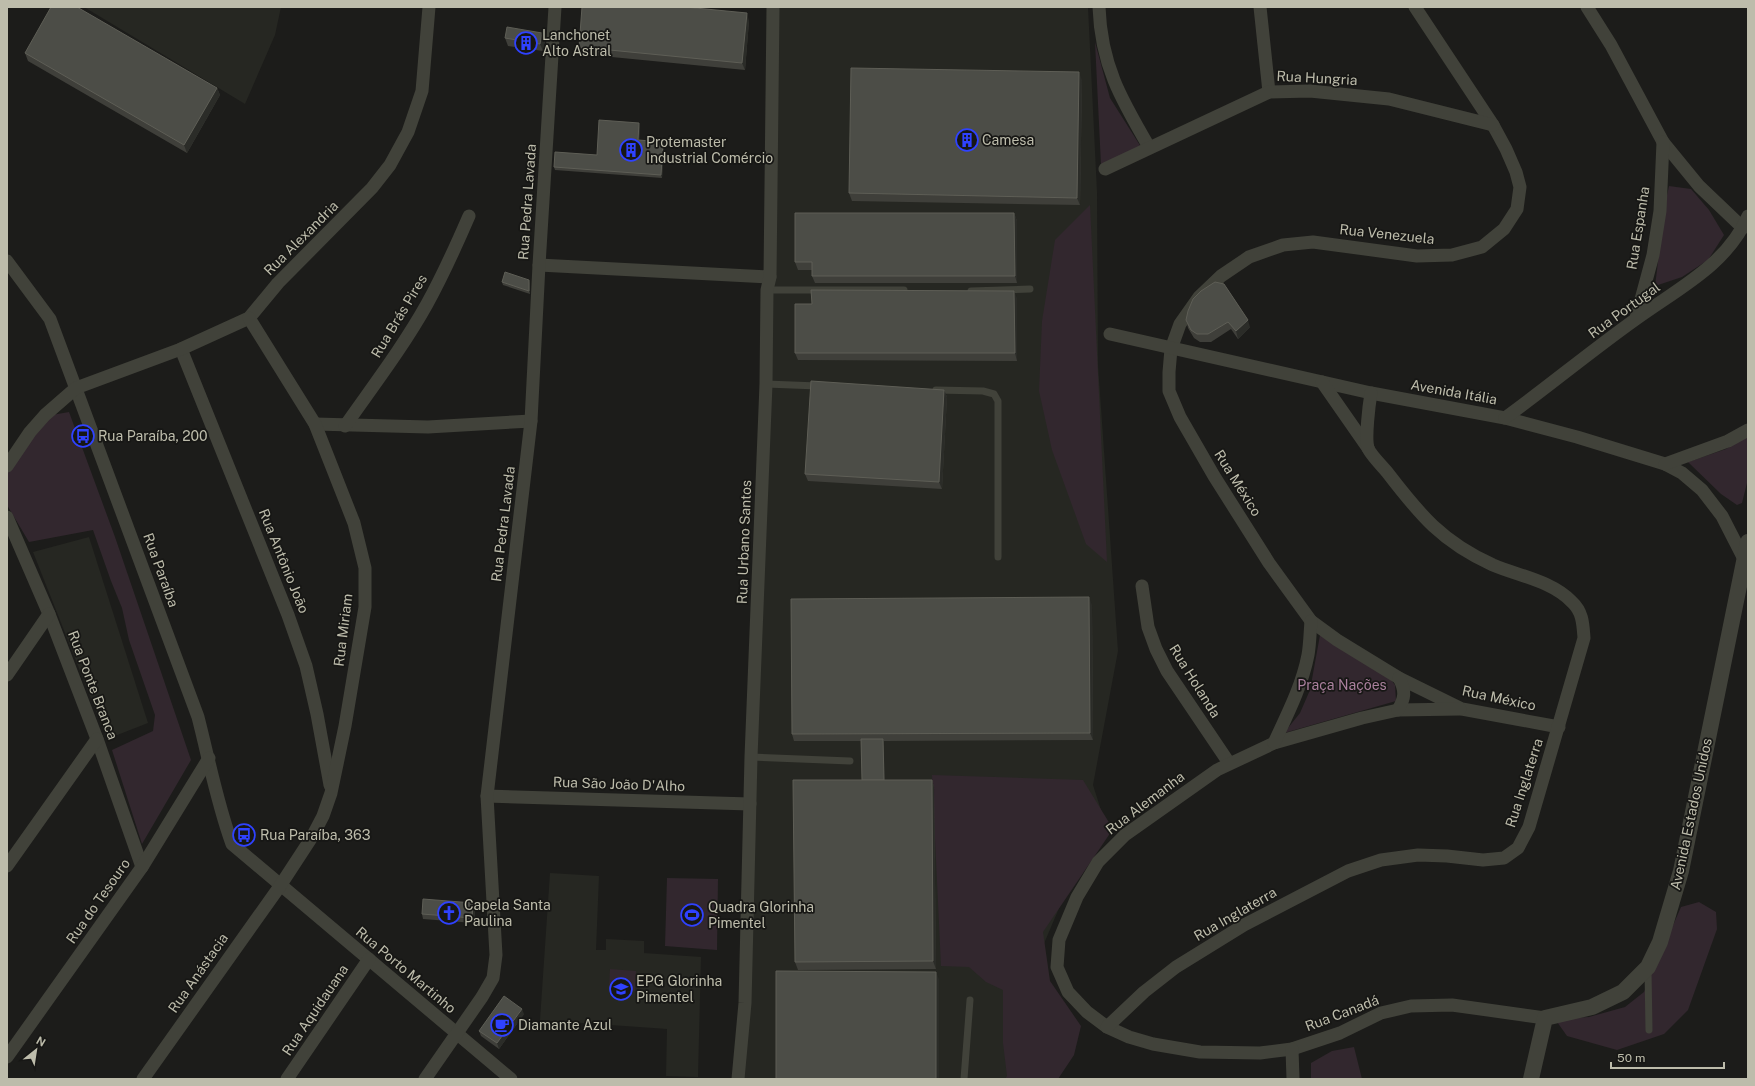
<svg xmlns="http://www.w3.org/2000/svg" width="1755" height="1086" font-family="'Public Sans',sans-serif">
<style>
.built{fill:#262722}
.green{fill:#32272e}
.lines{fill:none;stroke-linecap:round;stroke-linejoin:round}
.service{stroke:#41423a;stroke-width:7}
.minor{stroke:#41423a;stroke-width:13}
.tertiary{stroke:#41423a;stroke-width:16}
.wall{fill:#3f3f3a}
.shaded-wall{fill:#2b2c28}
.building{fill:#4c4d47;stroke:#5e5e56}
.labels{text-anchor:middle;dominant-baseline:central;stroke-width:3.5;stroke-linejoin:round;paint-order:stroke}
.poi-label{font-size:14px;fill:#bdbcab;stroke:#171715;text-anchor:start}
.street-label{font-size:14px;fill:#bdbcab;stroke:#171715}
.park-label{font-size:14px;fill:#aa809d;stroke:#171715}
</style>
<rect width="100%" height="100%" fill="#1c1c1a"/>
<g class="built">
<path d="M84 7H281L275 35 245 104Z"/>
<path d="M776 7H1088L1097 192 1098 365 1118 651 1093 785 1108 832 1079 861 1040 953 1054 1079H743Z"/>
<path d="M89 537 148 723 107 739 33 552Z"/>
<path d="M550 873 599 876 596 950H606V939L644 941V953L701 957 698 1077 666 1076 667 1029 540 1020Z"/>
</g>
<g class="green">
<path d="M1095 42 1110 98 1141 147 1101 165Z"/>
<path d="M1669 186 1691 189 1709 210 1724 235 1708 260 1682 277 1655 286 1665 205Z"/>
<path d="M1090 205 1107 562 1086 544 1052 450 1039 391 1042 321 1055 240Z"/>
<path d="M69 412 115 537 191 760 142 844 112 750 153 731 155 715 129 640 122 608 111 581 93 530 29 542 7 505V474L21 450 52 415Z"/>
<path d="M1748 435V479L1742 503 1737 505 1721 494 1688 462 1726 449Z"/>
<path d="M1320 635 1387 675 1395 685 1396 701 1284 733 1300 713 1310 690Z"/>
<path d="M932 775 1083 780 1113 829 1043 932 1050 981 1081 1026 1074 1055 1058 1079H1005L1007 1076 1003 1043V990L986 982 969 967 941 966Z"/>
<path d="M667 878 718 879 717 950 665 946Z"/>
<path d="M1699 902 1716 912 1717 929 1688 1010 1664 1034 1617 1050 1567 1036 1555 1019 1589 1017 1625 1007 1644 992 1681 907Z"/>
<path d="M610 969 636 971 635 991 609 989Z"/>
<path d="M1354 1047 1362 1079H1311V1063L1332 1051Z"/>
</g>
<g class="lines">
<g class="service">
<path d="M767 290H904"/>
<path d="M971 291 1030 289"/>
<path d="M766 384 818 386"/>
<path d="M936 390 983 391 994 394 998 401V557"/>
<path d="M751 757 850 761"/>
<path d="M1648 970 1649 1030"/>
<path d="M964 1079 970 1000"/>
</g>
<g class="minor">
<path d="M1099 7C1101 65 1121 99 1149 147"/>
<path d="M1260 7 1269 92"/>
<path d="M1415 7 1493 125 1506 149 1516 172 1520 187 1517 209 1504 229 1482 247 1452 255 1417 256 1313 242 1283 245 1249 257 1221 276 1199 297 1180 324 1171 349 1169 372V391L1180 417 1214 476 1269 563 1311 621 1337 640 1399 678 1462 709 1559 727"/>
<path d="M1587 7 1611 45 1663 142 1699 186 1743 228"/>
<path d="M1105 169 1269 92 1310 91 1389 99 1493 125"/>
<path d="M7 261 50 319 198 717C209 760 217 803 232 844L511 1079"/>
<path d="M539 265 770 277"/>
<path d="M1636 318 1653 255 1660 211 1663 142"/>
<path d="M1110 334 1371 393 1505 418 1577 437 1665 464 1682 473 1702 490 1722 516 1744 559"/>
<path d="M181 349 288 615 306 666 317 714 330 785"/>
<path d="M1322 382 1368 448"/>
<path d="M1505 418C1549 386 1591 351 1636 319 1677 289 1727 265 1748 216"/>
<path d="M315 424 428 427 531 421"/>
<path d="M345 426C373 386 403 347 427 304 443 275 456 246 469 216"/>
<path d="M1665 464 1728 441 1748 430"/>
<path d="M7 466 30 432 45 415 76 388 181 349 249 318 278 283 372 188 390 165 408 132 422 91 429 7"/>
<path d="M7 517 49 614 97 739 142 867"/>
<path d="M1142 586 1148 627 1156 649 1167 671 1229 763"/>
<path d="M7 675 49 614"/>
<path d="M1460 709 1398 710 1362 718 1274 743 1217 770 1125 835 1098 862 1077 897 1059 940 1057 967 1068 992 1087 1012 1107 1027 1129 1037 1153 1044 1200 1052 1260 1053 1292 1049 1340 1033 1381 1013 1411 1006 1452 1005 1545 1018"/>
<path d="M1398 710C1405 698 1406 691 1399 678"/>
<path d="M1274 743C1287 715 1302 686 1308 655 1310 644 1310 632 1311 621"/>
<path d="M487 796 750 804"/>
<path d="M7 866 97 739"/>
<path d="M1107 1027 1144 992 1176 967 1244 925 1348 871 1381 860 1418 855 1447 856 1483 860 1504 858 1518 848 1529 827 1584 638C1583 625 1583 612 1572 602 1552 581 1519 576 1493 565 1442 542 1420 515 1387 472 1382 466 1370 454 1368 448 1365 438 1369 405 1371 393"/>
<path d="M1292 1049 1293 1079"/>
<path d="M7 1057 142 867 209 758"/>
<path d="M143 1079 280 886 312 837 323 816 331 793 345 726 365 607V568L354 523 315 424 249 318"/>
<path d="M287 1079 369 959"/>
<path d="M425 1079 482 997 493 978 496 955 487 796 531 421 539 265 555 7"/>
<path d="M738 1079 745 1003 751 757 766 384 767 290 770 277 773 7"/>
</g>
<path class="tertiary" d="M1531 1079 1545 1018 1592 1007 1623 992 1648 967 1660 942 1681 871 1748 542"/>
</g>
<g class="wall">
<path d="M749 21 745 70 581 54 579 47Z"/>
<path d="M505 38 545 40 543 51 508 46Z"/>
<path d="M25 53 217 88 220 95 187 153 28 61Z"/>
<path d="M1082 80 1080 205 852 201 849 193Z"/>
<path d="M640 126 639 140 664 144 662 178 555 170 554 167 597 155Z"/>
<path d="M1014 213 1017 221V283H815L812 276V270H798L795 262Z"/>
<path d="M502 282 530 283V294L503 285Z"/>
<path d="M1017 298V361L798 360 795 353 812 304Z"/>
<path d="M1188 311 1250 327 1238 339 1231 329 1211 342H1200L1194 338 1188 328 1186 320Z"/>
<path d="M944 390 947 397 942 489 808 481 805 474Z"/>
<path d="M1092 605 1093 740 884 741V780H932L934 787 936 969 798 970 795 962 862 780 861 741H794L792 734Z"/>
<path d="M475 908 474 923 423 919 422 914Z"/>
<path d="M524 1014 499 1049 481 1036 479 1031Z"/>
</g>
<g class="shaded-wall">
<path d="M747 13 749 21 745 70 742 63Z"/>
<path d="M542 33 545 40 543 51 540 44Z"/>
<path d="M1079 72 1082 80 1080 205 1077 198Z"/>
<path d="M217 88 220 95 187 153 184 145Z"/>
<path d="M639 123 640 126 639 143 638 140Z"/>
<path d="M663 142 664 144 662 178 661 175Z"/>
<path d="M1014 213 1017 221V283L1015 276Z"/>
<path d="M529 280 530 283V294L529 291Z"/>
<path d="M1014 291 1017 298V361L1015 353Z"/>
<path d="M1248 320 1250 327 1238 339 1236 331Z"/>
<path d="M944 390 947 397 942 489 939 482Z"/>
<path d="M1089 597 1092 605 1093 740 1090 733Z"/>
<path d="M883 739 884 741 885 787 884 785Z"/>
<path d="M932 780 934 787 936 969 933 961Z"/>
<path d="M473 903 475 908 474 923 472 918Z"/>
<path d="M936 972 939 979V1079H936Z"/>
<path d="M522 1009 524 1014 499 1049 497 1043Z"/>
</g>
<g class="building">
<path d="M51 7H77L217 88 184 145 25 53Z"/>
<path d="M582 7H685L747 13 742 63 579 47Z"/>
<path d="M507 27 542 33 540 44 505 38Z"/>
<path d="M851 68 1079 72 1077 198 849 193Z"/>
<path d="M599 120 639 123 638 140 663 142 661 175 554 167 555 152 597 155Z"/>
<path d="M795 213H1014L1015 276H812V262H795Z"/>
<path d="M505 272 529 280V291L502 282Z"/>
<path d="M1215 282 1224 284 1248 320 1236 331 1228 322 1208 334H1197L1191 330 1186 320 1188 311 1193 299 1201 291Z"/>
<path d="M811 290 1014 291 1015 353H795V304H812Z"/>
<path d="M811 381 944 390 939 482 805 474Z"/>
<path d="M1089 597 1090 733 792 734 791 599Z"/>
<path d="M861 739H883L884 780H862Z"/>
<path d="M793 780H932L933 961 795 962Z"/>
<path d="M423 899 473 903 472 918 422 914Z"/>
<path d="M776 971 936 972V1079H776Z"/>
<path d="M504 996 522 1009 497 1043 479 1031Z"/>
</g>
<defs>
<g id="building-ring" transform="scale(1.15)"><circle r="9.5" fill="#171715" stroke="#2f42ff" stroke-width="1.5"/><path d="M-4-6H4V6H1V3H-1V6H-4ZM-2.5-4.3h1.7v1.8h-1.7ZM.8-4.3h1.7v1.8H.8ZM-2.5-1h1.7V.8h-1.7ZM.8-1h1.7V.8H.8Z" fill="#2f42ff"/></g>
<g id="bus-ring" transform="scale(1.15)"><circle r="9.5" fill="#171715" stroke="#2f42ff" stroke-width="1.5"/><path d="M-5-6H5V4H4V6H2V4H-2V6H-4V4H-5ZM-3.5-4V0h7V-4ZM-3.5 1.2v1.5H-2V1.2ZM2 1.2v1.5H3.5V1.2Z" fill="#2f42ff"/></g>
<g id="church-ring" transform="scale(1.15)"><circle r="9.5" fill="#171715" stroke="#2f42ff" stroke-width="1.5"/><path d="M-1.2-6h2.4v3.5h3.3v2.4h-3.3V6h-2.4V-.1h-3.3v-2.4h3.3Z" fill="#2f42ff"/></g>
<g id="stadium-ring" transform="scale(1.15)"><circle r="9.5" fill="#171715" stroke="#2f42ff" stroke-width="1.5"/><path d="M0-5a6.5 5 0 1 0 0 10a6.5 5 0 1 0 0-10ZM-3.5-1.8h7v3.6h-7Z" fill="#2f42ff"/></g>
<g id="school-ring" transform="scale(1.15)"><circle r="9.5" fill="#171715" stroke="#2f42ff" stroke-width="1.5"/><path d="M0-5L7-2L0 1L-7-2ZM-4 1L0 2.5L4 1V4Q0 6-4 4Z" fill="#2f42ff"/></g>
<g id="cafe-ring" transform="scale(1.15)"><circle r="9.5" fill="#171715" stroke="#2f42ff" stroke-width="1.5"/><path d="M-5.5-4.5H6V0H3Q3 3.5 0 3.5H-2.5Q-5.5 3.5-5.5 0ZM3-3.2v2h1.7v-2ZM-6 4.5H4V6H-6Z" fill="#2f42ff"/></g>
</defs>
<g fill-rule="evenodd">
<use href="#building-ring" x="526" y="43"/>
<use href="#building-ring" x="967" y="140"/>
<use href="#building-ring" x="631" y="150"/>
<use href="#bus-ring" x="83" y="436"/>
<use href="#bus-ring" x="244" y="835"/>
<use href="#church-ring" x="449" y="913"/>
<use href="#stadium-ring" x="692" y="915"/>
<use href="#school-ring" x="621" y="989"/>
<use href="#cafe-ring" x="502" y="1025"/>
</g>
<g class="labels">
<g class="poi-label">
<text x="542" y="35">Lanchonet<tspan x="542" dy="16">Alto Astral</tspan></text>
<text x="982" y="140">Camesa</text>
<text x="646" y="142">Protemaster<tspan x="646" dy="16">Industrial Comércio</tspan></text>
<text x="98" y="436">Rua Paraíba, 200</text>
<text x="260" y="835">Rua Paraíba, 363</text>
<text x="464" y="905">Capela Santa<tspan x="464" dy="16">Paulina</tspan></text>
<text x="708" y="907">Quadra Glorinha<tspan x="708" dy="16">Pimentel</tspan></text>
<text x="636" y="981">EPG Glorinha<tspan x="636" dy="16">Pimentel</tspan></text>
<text x="518" y="1025">Diamante Azul</text>
</g>
<g class="street-label">
<text transform="translate(1317 78) rotate(3)">Rua Hungria</text>
<text transform="translate(527 202) rotate(-86)">Rua Pedra Lavada</text>
<text transform="translate(1638 228) rotate(-81)">Rua Espanha</text>
<text transform="translate(1387 234) rotate(6)">Rua Venezuela</text>
<text transform="translate(301 238) rotate(-45)">Rua Alexandria</text>
<text transform="translate(1624 310) rotate(-36)">Rua Portugal</text>
<text transform="translate(399 316) rotate(-59)">Rua Brás Pires</text>
<text transform="translate(1454 392) rotate(10)">Avenida Itália</text>
<text transform="translate(1238 483) rotate(58)">Rua México</text>
<text transform="translate(503 524) rotate(-83)">Rua Pedra Lavada</text>
<text transform="translate(744 542) rotate(-88)">Rua Urbano Santos</text>
<text transform="translate(284 561) rotate(68)">Rua Antônio João</text>
<text transform="translate(161 570) rotate(70)">Rua Paraíba</text>
<text transform="translate(343 630) rotate(-83)">Rua Miriam</text>
<text transform="translate(1195 681) rotate(58)">Rua Holanda</text>
<text transform="translate(93 685) rotate(69)">Rua Ponte Branca</text>
<text transform="translate(1499 698) rotate(12)">Rua México</text>
<text transform="translate(1524 783) rotate(-72)">Rua Inglaterra</text>
<text transform="translate(619 784) rotate(2)">Rua São João D'Alho</text>
<text transform="translate(1145 803) rotate(-37)">Rua Alemanha</text>
<text transform="translate(1691 814) rotate(-78)">Avenida Estados Unidos</text>
<text transform="translate(98 901) rotate(-55)">Rua do Tesouro</text>
<text transform="translate(1235 914) rotate(-30)">Rua Inglaterra</text>
<text transform="translate(406 970) rotate(40)">Rua Porto Martinho</text>
<text transform="translate(198 973) rotate(-55)">Rua Anástacia</text>
<text transform="translate(315 1010) rotate(-56)">Rua Aquidauana</text>
<text transform="translate(1342 1013) rotate(-21)">Rua Canadá</text>
</g>
<g class="park-label">
<text x="1342" y="685">Praça Nações</text>
</g>
</g>
<rect width="1755" height="1086" fill="none" stroke="#bdbcab" stroke-width="16"/>
<g transform="translate(36 1050) rotate(30)" stroke="#171715" stroke-width="3" paint-order="stroke">
<path d="M0-3L7 15L0 10L-7 15Z" fill="#bdbcab"/>
<text y="-6" font-size="11" font-weight="bold" text-anchor="middle" fill="#bdbcab">N</text>
</g>
<path d="M1611 1062v6h113v-6" fill="none" stroke="#bdbcab" stroke-width="2"/>
<text x="1617" y="1062" font-size="12" fill="#bdbcab" stroke="#171715" stroke-width="3" paint-order="stroke">50 m</text>
</svg>
